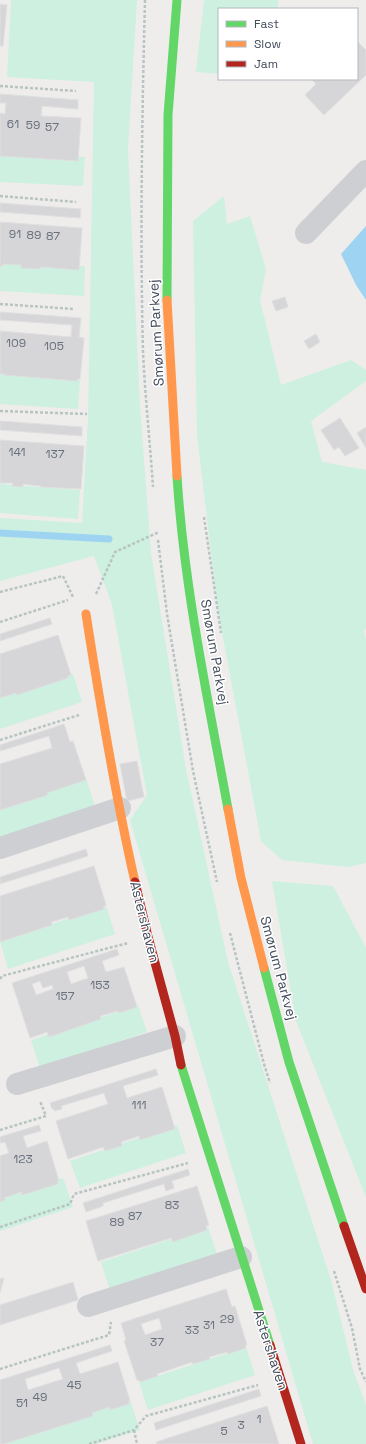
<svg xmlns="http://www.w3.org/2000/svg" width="366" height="1444" font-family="'Space Grotesk',sans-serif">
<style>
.green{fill:#cef0e0}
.water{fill:#9ed4f2}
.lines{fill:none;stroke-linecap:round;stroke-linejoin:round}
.stream{stroke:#9ed4f2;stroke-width:7}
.building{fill:#d6d6d9;stroke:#dfdfe0;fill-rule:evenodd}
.path{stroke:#b7c4c2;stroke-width:2.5;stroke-dasharray:3 2;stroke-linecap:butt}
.street{stroke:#cdcfd2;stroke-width:22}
.fast{stroke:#63d668;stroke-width:9}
.slow{stroke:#ff974d;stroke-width:9}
.jam{stroke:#b3261e;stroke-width:9}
.labels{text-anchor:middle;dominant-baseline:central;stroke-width:3;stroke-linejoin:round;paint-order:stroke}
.number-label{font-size:12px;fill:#68707c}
.street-label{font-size:14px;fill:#424c5b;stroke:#fff}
</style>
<rect width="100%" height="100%" fill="#eeedec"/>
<g class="green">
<path d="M11 0H137L128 149 140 406 151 553 186 769 228 962 331 1280 354 1373 366 1405V1444H313L130 820 147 795 112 605 94 556 0 581V518L82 523 88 418 94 82 7 77Z"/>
<path d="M204 0H278V9H219V74L196 72Z"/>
<path d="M0 152 85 157 83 186 0 182Z"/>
<path d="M224 196 227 224 250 216 266 269 260 300 281 385 351 360 366 370V381L311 421 322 462 366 470V628L364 631 366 640V863L348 867 282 860 261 841 218 611 197 435 193 221Z"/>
<path d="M0 262 85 266 84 296 0 291Z"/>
<path d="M0 374 80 380 78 409 0 404Z"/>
<path d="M0 484 80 490 78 519 0 513Z"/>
<path d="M73 674 82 702 0 729V698Z"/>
<path d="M86 778 95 806 0 837V806Z"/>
<path d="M272 881 333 886 366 948V1197L296 1021Z"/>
<path d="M106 906 115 934 8 969 0 941Z"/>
<path d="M138 1005 147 1032 40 1068 31 1040Z"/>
<path d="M177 1125 186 1153 80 1188 70 1161Z"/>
<path d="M63 1178 73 1207 0 1231V1200Z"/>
<path d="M208 1227 217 1254 110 1290 101 1262Z"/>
<path d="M246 1347 255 1375 148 1410 139 1382Z"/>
<path d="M130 1400 140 1430 96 1444H0V1442Z"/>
</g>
<path class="water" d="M366 226V300L356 285 341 254Z"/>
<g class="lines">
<path class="stream" d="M0 533 109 539"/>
</g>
<g class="building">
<path d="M0 4 7 5 3 46H0Z"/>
<path d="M357 41 366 50V75L324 115 305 95 316 84 311 79H357Z"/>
<path d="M0 94 78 100V109L42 106 41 116 81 118 78 161 0 156V113L5 114 6 103H0Z"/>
<path d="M0 203 81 209 80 218 0 212Z"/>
<path d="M0 222 82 228 79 270 40 267V269L21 268V265L3 264 2 267 0 266Z"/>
<path d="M285 297 288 307 276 311 272 301Z"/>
<path d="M0 312 81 318 79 337 84 338 80 379H78L77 381 4 375V374H0V331L71 337 72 325 0 320Z"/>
<path d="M316 334 320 342 309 349 304 341Z"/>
<path d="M340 418 359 448 345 456 339 447 334 450 321 430Z"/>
<path d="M0 421 82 427V436L0 430Z"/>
<path d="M366 427V448L357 433Z"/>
<path d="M0 440 84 446 81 489 41 487V486L23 484V487L12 486 13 483H0Z"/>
<path d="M50 618 52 624 0 641V634Z"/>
<path d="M58 635 71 675 68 676V678L17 695 16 693 0 698V654Z"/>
<path d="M64 724 70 742 73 741 86 780 47 793 48 795 0 810V764L52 748 49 736 0 751V745Z"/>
<path d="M137 761 144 797 127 801 120 764Z"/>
<path d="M86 849 88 856 0 884V877Z"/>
<path d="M94 866 106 905 103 907 104 909 69 920 68 917 51 922 52 925 0 942V896Z"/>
<path d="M117 949 119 955 102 961 106 972 124 967 137 1007 119 1013 118 1011 100 1016 101 1019 49 1037 47 1032 30 1038 12 983ZM84 966 88 978 71 984 67 972ZM40 981 43 988 52 985 53 989 36 995 32 984Z"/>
<path d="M156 1069 158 1075 123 1086 127 1098 162 1087 175 1129 140 1140 139 1136 121 1142 122 1146 105 1151 103 1147 68 1159 56 1121 108 1104 104 1093 61 1106 62 1109 54 1111V1109H52L50 1103Z"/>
<path d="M39 1125 41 1131 23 1136 27 1148 47 1141 59 1181H57L58 1184 22 1195 21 1192 4 1198 5 1200 0 1202V1156L9 1153 5 1142 0 1143V1137Z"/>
<path d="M188 1169 190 1175 172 1181 174 1188 166 1191 164 1184 103 1203V1206L86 1212 83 1203Z"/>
<path d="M197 1186 209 1225 206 1226 207 1230 173 1242 171 1238 98 1261 86 1221Z"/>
<path d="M4 1278 0 1293V1279Z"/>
<path d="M73 1282 78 1300 0 1325V1305Z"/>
<path d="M226 1289 232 1307 235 1306 247 1345 245 1346 246 1348 228 1354 227 1352 209 1357 210 1359 193 1364 192 1362 157 1374 158 1376 140 1382 139 1380H137L124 1341 126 1340 121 1323ZM159 1318 162 1329 145 1335 141 1324Z"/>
<path d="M110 1345 112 1351 76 1363 80 1374 118 1362 130 1401 128 1402 129 1404 110 1410V1407L92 1413 93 1416 4 1444H0V1380ZM59 1368 63 1379 28 1390 25 1379Z"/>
<path d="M259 1389 261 1396 156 1430 154 1423Z"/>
<path d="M267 1406 279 1444H157L156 1442Z"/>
</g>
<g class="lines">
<g class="path">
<path d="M145 0C142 117 140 234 143 351 145 396 150 442 153 487"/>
<path d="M0 86 76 91"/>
<path d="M0 196 76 202"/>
<path d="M0 304 74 309"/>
<path d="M0 411 87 414"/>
<path d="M204 517 221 633"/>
<path d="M158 540 167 614 193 771 217 882"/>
<path d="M0 592 63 576 73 597"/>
<path d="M96 594 115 552 159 532"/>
<path d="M0 622 68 600"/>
<path d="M0 740 79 715"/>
<path d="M230 933 264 1064 270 1083"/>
<path d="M0 979 2 976 128 943"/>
<path d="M0 1130 46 1116 40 1101"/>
<path d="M0 1227 70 1204 74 1194 188 1163"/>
<path d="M334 1271 352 1328 360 1369 366 1382"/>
<path d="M0 1369 109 1335 111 1322"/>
<path d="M134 1430 137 1444"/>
<path d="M89 1444 134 1430 146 1416 258 1385"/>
</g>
<g class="street">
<path d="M306 233 366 171"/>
<path d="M0 848 120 808"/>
<path d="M17 1084 175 1036"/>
<path d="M88 1306 241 1257"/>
</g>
<g class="fast">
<path d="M167 300 168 115 177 0"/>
<path d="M177 476C184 588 208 699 228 809"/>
<path d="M264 968 289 1062 344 1226"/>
<path d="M181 1065 270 1345"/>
</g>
<g class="slow">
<path d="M167 300 177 476"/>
<path d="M86 614C100 704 115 794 135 882"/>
<path d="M228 809 241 878 264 968"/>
</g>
<g class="jam">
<path d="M135 882 148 937 175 1036 181 1065"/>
<path d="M344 1226 366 1289"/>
<path d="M270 1345 301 1444"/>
</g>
</g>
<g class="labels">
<g class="number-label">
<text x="13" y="124">61</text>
<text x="33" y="125">59</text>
<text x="52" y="127">57</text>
<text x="15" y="234">91</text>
<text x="34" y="235">89</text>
<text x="53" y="236">87</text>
<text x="16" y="343">109</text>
<text x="54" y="346">105</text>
<text x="17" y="452">141</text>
<text x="55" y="454">137</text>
<text x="100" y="985">153</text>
<text x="65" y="996">157</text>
<text x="139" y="1105">111</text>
<text x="23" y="1159">123</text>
<text x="172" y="1205">83</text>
<text x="135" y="1216">87</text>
<text x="117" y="1222">89</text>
<text x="227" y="1319">29</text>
<text x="209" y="1325">31</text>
<text x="192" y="1330">33</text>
<text x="157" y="1342">37</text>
<text x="74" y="1385">45</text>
<text x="40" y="1397">49</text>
<text x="22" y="1403">51</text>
<text x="259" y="1419">1</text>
<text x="241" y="1425">3</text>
<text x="224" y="1431">5</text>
</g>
<g class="street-label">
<text transform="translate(156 333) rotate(-93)">Smørum Parkvej</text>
<text transform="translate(215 652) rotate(80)">Smørum Parkvej</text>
<text transform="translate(145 922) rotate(76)">Astershaven</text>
<text transform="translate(279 968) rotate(75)">Smørum Parkvej</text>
<text transform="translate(271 1350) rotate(72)">Astershaven</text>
</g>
</g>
<rect x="218" y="8" width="140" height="72" fill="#ffffff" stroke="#b3b7bd"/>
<rect x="226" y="21" width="20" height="6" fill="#63d668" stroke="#b3b7bd"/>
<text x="254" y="28" font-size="12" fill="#424c5b">Fast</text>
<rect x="226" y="41" width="20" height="6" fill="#ff974d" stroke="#b3b7bd"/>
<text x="254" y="48" font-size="12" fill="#424c5b">Slow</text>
<rect x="226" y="61" width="20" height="6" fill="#b3261e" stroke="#b3b7bd"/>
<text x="254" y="68" font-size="12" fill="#424c5b">Jam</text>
</svg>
